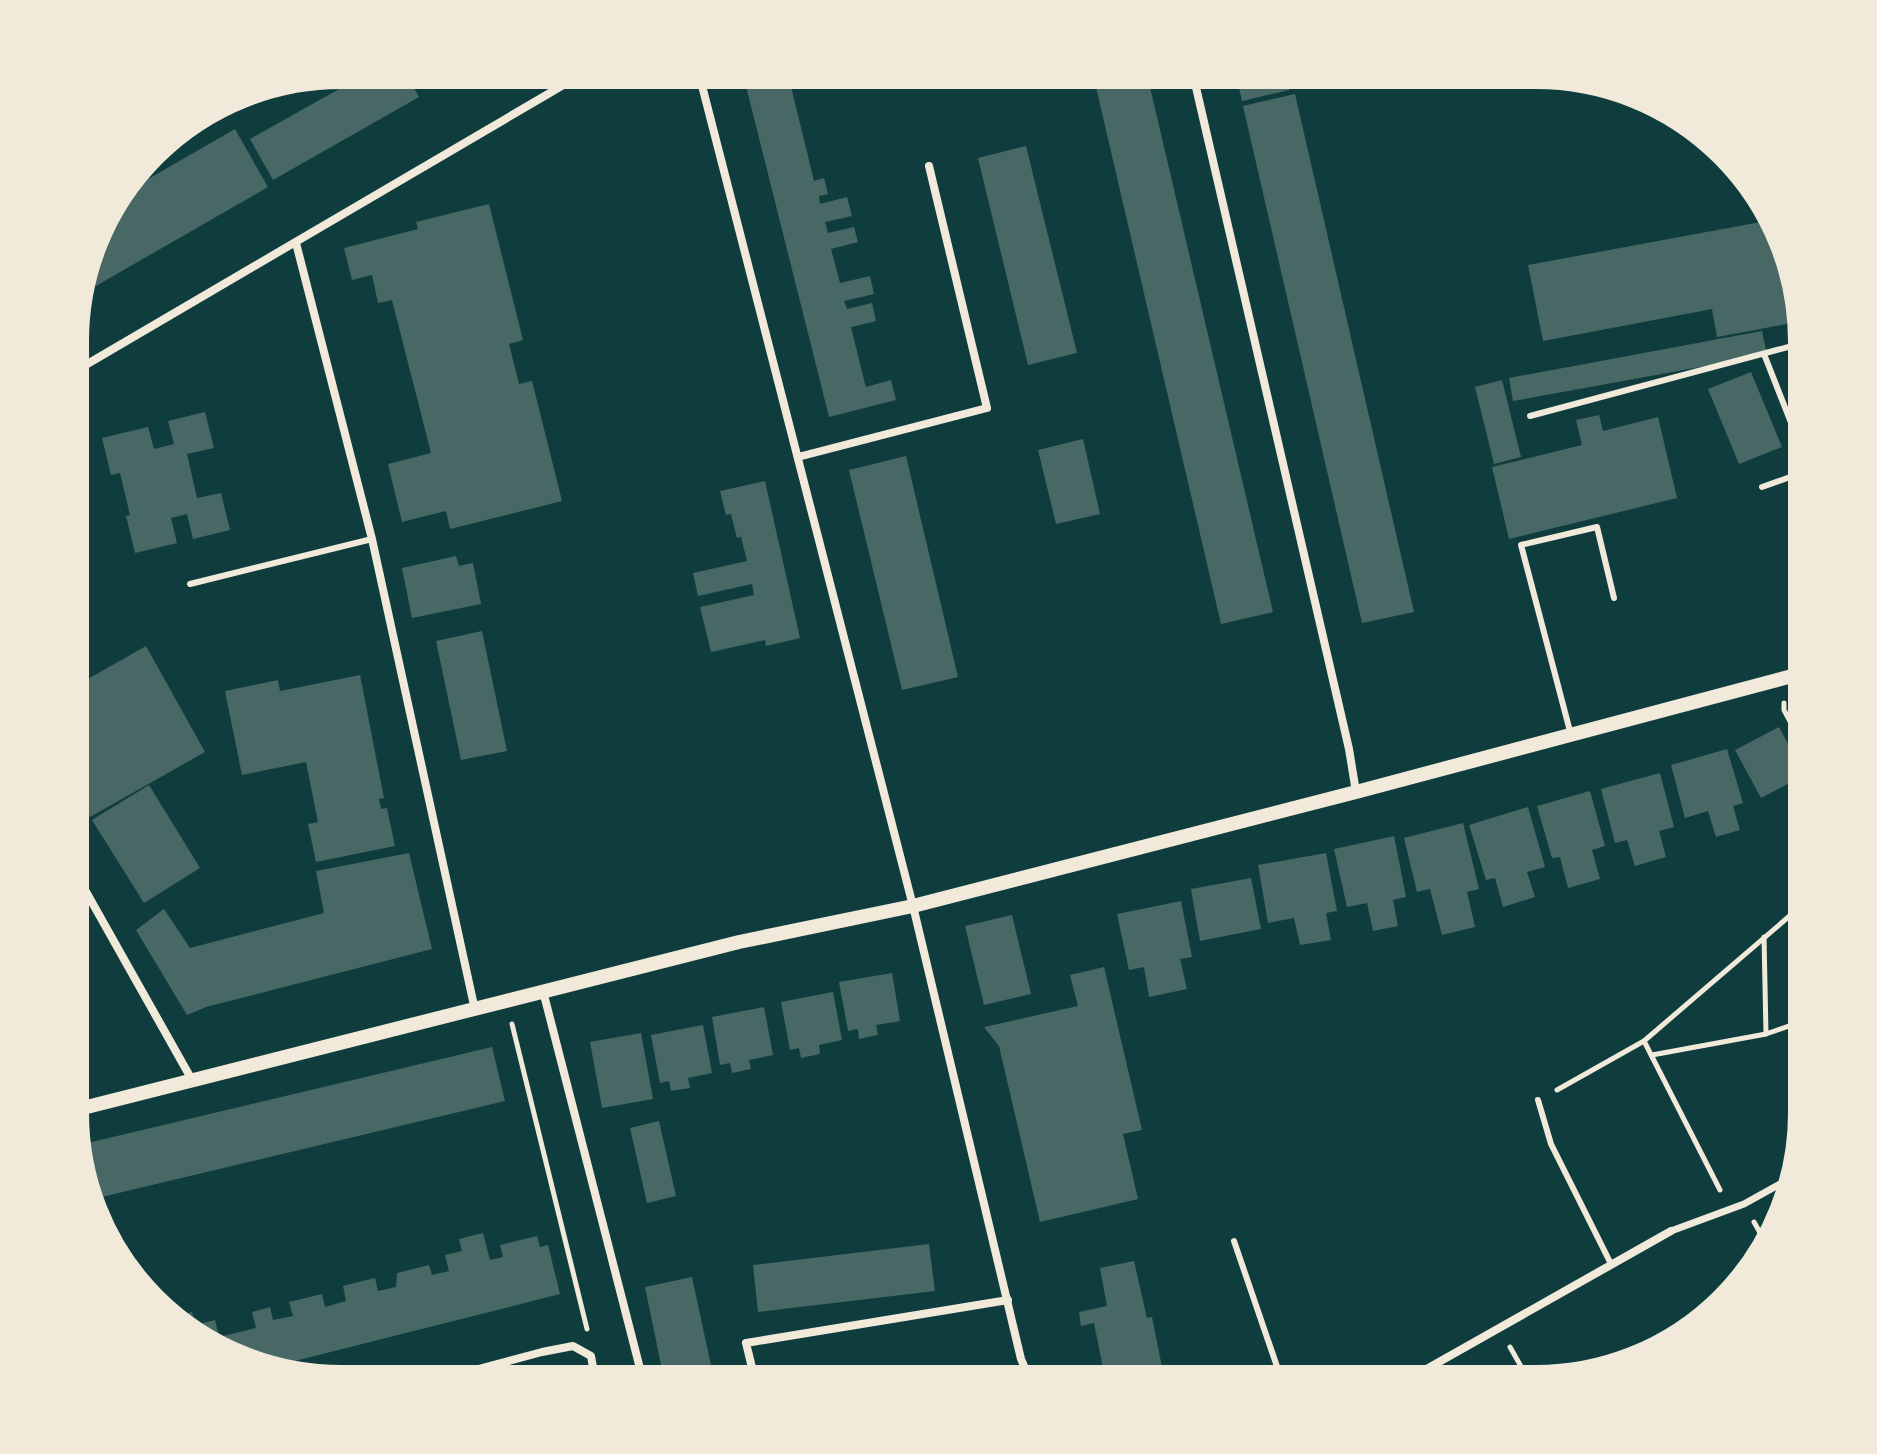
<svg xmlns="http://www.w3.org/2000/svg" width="1877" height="1454" font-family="Karla,sans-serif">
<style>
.building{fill:#486865}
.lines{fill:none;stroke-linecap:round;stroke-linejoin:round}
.path{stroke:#f1e9da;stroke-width:5}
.service{stroke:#f1e9da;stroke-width:6}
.pedestrian{stroke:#f1e9da;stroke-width:7}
.minor{stroke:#f1e9da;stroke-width:8}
.tertiary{stroke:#f1e9da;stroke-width:14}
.rim{fill:none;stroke:#f1e9da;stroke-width:10}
</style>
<rect width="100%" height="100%" fill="#0f3d3e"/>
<g class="building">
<path d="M373 70H404L419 97 273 180 250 139Z"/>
<path d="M742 70H787L814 181 824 178 828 194 819 196 820 204 847 197 852 216 825 222 828 233 854 227 858 242 831 249 840 283 870 276 874 294 844 301 847 309 872 303 876 321 851 327 864 380 866 387 891 380 896 400 829 417Z"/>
<path d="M1092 70H1146L1273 612 1221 624Z"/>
<path d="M1235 70H1285L1289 90 1242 101Z"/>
<path d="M1295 94 1414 612 1362 623 1243 106Z"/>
<path d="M235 129 268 187 75 298 106 206 110 201Z"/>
<path d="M1026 146 1077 353 1028 365 978 158Z"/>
<path d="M489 204 523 340 509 344 519 384 532 381 562 501 450 529 446 511 402 522 388 464 431 453 392 300 378 303 372 275 352 280 344 248 418 229 416 222Z"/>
<path d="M1777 219 1779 222 1802 321 1717 337 1712 309 1543 341 1528 265Z"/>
<path d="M1762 331 1766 350 1711 365 1513 401 1509 378Z"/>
<path d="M1751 372 1782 447 1739 464 1708 389Z"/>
<path d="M1502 380 1521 457 1494 464 1475 387Z"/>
<path d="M205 412 214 448 187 454 197 498 221 493 230 530 193 539 187 514 171 518 177 543 135 553 126 516 130 515 120 473 111 475 102 438 148 427 154 449 174 444 168 421Z"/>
<path d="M1599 415 1603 431 1658 417 1677 498 1509 539 1492 467 1582 445 1576 420Z"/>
<path d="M1083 439 1100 514 1056 524 1038 450Z"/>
<path d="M906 456 958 677 902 690 849 470Z"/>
<path d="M765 481 800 638 766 646 765 640 711 652 700 607 754 595 752 584 698 596 693 573 747 561 741 537 737 538 731 514 726 515 720 491Z"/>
<path d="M456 556 459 566 473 563 481 604 412 618 402 568Z"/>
<path d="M482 631 507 751 461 760 436 641Z"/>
<path d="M146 646 205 752 90 817 71 784 72 688Z"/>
<path d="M360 675 384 798 379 799 381 809 387 808 395 846 316 862 308 824 318 822 306 762 242 775 225 691 278 680 280 691Z"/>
<path d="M1779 727 1805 775 1761 798 1735 750Z"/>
<path d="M1727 749 1743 803 1733 806 1740 830 1716 837 1708 811 1685 818 1671 765Z"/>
<path d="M1660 773 1674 827 1659 831 1666 857 1635 866 1627 840 1615 843 1601 789Z"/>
<path d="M149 785 200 868 144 903 92 820Z"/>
<path d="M1590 791 1605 846 1592 850 1600 879 1568 888 1560 857 1552 858 1537 806Z"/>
<path d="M1528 807 1545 867 1527 872 1535 897 1503 907 1495 878 1486 880 1469 825Z"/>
<path d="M1463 823 1479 889 1467 892 1475 927 1442 935 1430 889 1417 892 1404 838Z"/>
<path d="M1394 836 1406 897 1393 900 1398 926 1373 931 1367 903 1347 907 1334 849Z"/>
<path d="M409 853 432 949 206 1007 187 1015 136 930 164 909 190 948 324 913 316 871Z"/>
<path d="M1326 853 1337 911 1326 913 1331 940 1300 945 1294 918 1268 923 1258 865Z"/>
<path d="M1251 878 1261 929 1200 941 1191 889Z"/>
<path d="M1181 901 1192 957 1180 959 1187 989 1149 997 1144 967 1129 970 1117 914Z"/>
<path d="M1012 915 1031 994 984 1005 965 926Z"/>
<path d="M1104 967 1142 1130 1123 1134 1138 1199 1040 1222 999 1046 984 1027 1078 1006 1070 975Z"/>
<path d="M892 973 900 1021 876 1025 878 1035 859 1039 858 1029 848 1031 839 982Z"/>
<path d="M833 992 842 1040 819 1045 820 1054 801 1058 799 1048 790 1050 781 1002Z"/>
<path d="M764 1007 773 1055 749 1060 751 1069 732 1073 730 1063 720 1065 712 1017Z"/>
<path d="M703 1025 712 1073 688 1078 690 1088 671 1091 669 1081 660 1083 651 1035Z"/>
<path d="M641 1033 653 1099 602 1108 590 1042Z"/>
<path d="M492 1047 505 1101 89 1200 75 1146Z"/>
<path d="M659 1121 676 1196 647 1203 630 1128Z"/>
<path d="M483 1233 490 1260 503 1257 500 1245 537 1236 540 1247 548 1245 560 1294 263 1369 238 1364 184 1330 181 1315 192 1312 195 1325 215 1320 219 1337 256 1328 252 1312 270 1307 273 1320 293 1316 289 1302 322 1294 325 1307 346 1301 343 1286 375 1278 378 1291 396 1287 397 1273 429 1265 432 1275 449 1271 445 1255 462 1251 459 1239Z"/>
<path d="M929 1244 935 1291 758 1312 753 1265Z"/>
<path d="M1134 1261 1147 1318 1152 1317 1163 1372 1106 1383 1094 1323 1081 1326 1079 1312 1107 1306 1100 1268Z"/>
<path d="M692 1277 715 1384H665L645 1287Z"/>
</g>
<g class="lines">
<g class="path">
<path d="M1784 703V710L1807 753"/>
<path d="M1764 937 1766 1034"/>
<path d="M512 1024 587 1329"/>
<path d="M1644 1041 1720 1190"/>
<path d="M1652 1055 1766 1034 1806 1020"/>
<path d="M1557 1090 1644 1041 1807 901"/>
<path d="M1754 1222 1768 1247"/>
<path d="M1510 1347 1531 1384"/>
</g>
<g class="service">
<path d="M1530 416 1807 342"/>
<path d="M1762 487 1796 475 1799 443 1764 354"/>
<path d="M72 552 73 551"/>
<path d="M190 584 372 539"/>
<path d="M1571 735 1521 545 1597 527 1614 598"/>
<path d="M1538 1100 1551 1144 1611 1264"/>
<path d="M1234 1241 1283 1384"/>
</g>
<path class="pedestrian" d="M1671 1231 1744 1204 1796 1175"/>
<g class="minor">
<path d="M698 70 913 906 1021 1359 1032 1384"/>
<path d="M1192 70 1349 749 1356 792"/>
<path d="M296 243 372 539 475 1010"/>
<path d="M72 373 589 70"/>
<path d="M798 457 987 408 929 166"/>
<path d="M71 865 192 1080"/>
<path d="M543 991 644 1384"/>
<path d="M426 1383 542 1352 573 1346 591 1356 596 1384"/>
<path d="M756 1384 746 1343 1008 1300"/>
<path d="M1400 1384 1671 1231"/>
</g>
<path class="tertiary" d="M71 1111 739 942 913 906 1356 792 1807 672"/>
</g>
<path d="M0 0H1877V1454H0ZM341 84H1536A257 257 0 0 1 1793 341V1113A257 257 0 0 1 1536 1370H341A257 257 0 0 1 84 1113V341A257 257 0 0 1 341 84Z" fill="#f1e9da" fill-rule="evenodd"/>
<path class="rim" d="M341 84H1536A257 257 0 0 1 1793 341V1113A257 257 0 0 1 1536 1370H341A257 257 0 0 1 84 1113V341A257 257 0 0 1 341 84Z"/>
</svg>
